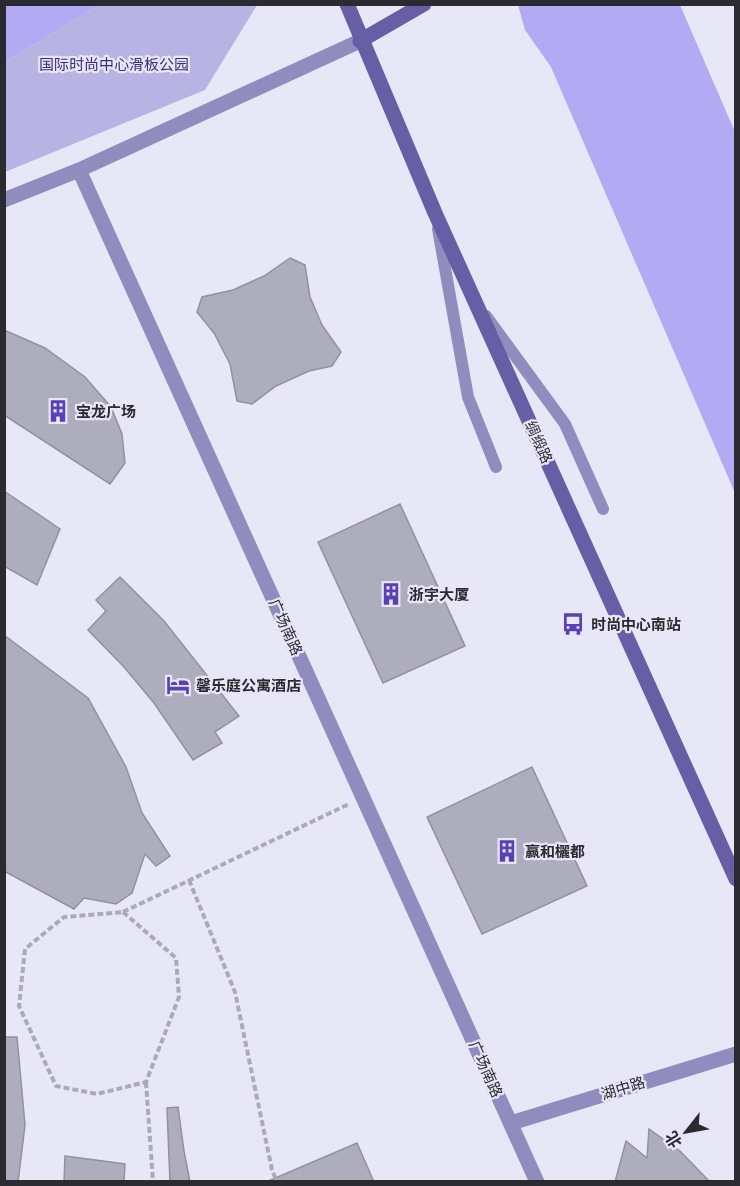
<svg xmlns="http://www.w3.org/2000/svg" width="740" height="1186" font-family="'Titillium Web','Noto Sans SC',sans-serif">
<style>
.green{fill:#b7b4e4}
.water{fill:#b2aaf3}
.building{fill:#aeadbd;stroke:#9291a0;stroke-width:1.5}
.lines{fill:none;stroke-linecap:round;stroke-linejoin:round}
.path{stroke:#abaab8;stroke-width:4;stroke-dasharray:6 3;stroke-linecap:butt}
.lane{stroke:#918cbe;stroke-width:12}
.street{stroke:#918cbe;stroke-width:15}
.secondary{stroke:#685ea6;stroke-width:15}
.labels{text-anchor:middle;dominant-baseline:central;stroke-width:4.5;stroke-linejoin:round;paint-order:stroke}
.park-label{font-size:15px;fill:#3d2a7c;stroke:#e8e7f8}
.poi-label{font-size:15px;font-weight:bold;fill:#2a2a30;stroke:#e8e7f8;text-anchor:start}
.street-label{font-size:15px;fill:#2a2a30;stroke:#e8e7f8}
</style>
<rect width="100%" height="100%" fill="#e8e7f8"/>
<path class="green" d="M99 5H257L205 90 5 172V62Z"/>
<g class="water">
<path d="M5 4H99V5L5 62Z"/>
<path d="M518 5H680L735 132V493L551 67 525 30Z"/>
</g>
<g class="building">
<path d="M290 258 305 265 310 297 322 325 341 352 332 366 309 371 276 386 252 404 237 401 230 364 214 333 197 312 202 297 233 290 264 276Z"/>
<path d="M4 330 45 348 85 377 111 407 122 434 125 463 110 484 4 415Z"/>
<path d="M4 491 60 529 37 585 4 566Z"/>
<path d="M400 504 465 646 383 683 318 542Z"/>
<path d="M120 577 164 621 239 716 215 732 222 743 193 760 154 703 124 667 88 630 106 611 96 600Z"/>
<path d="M4 635 88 698 126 767 142 813 170 856 156 866 145 854 132 893 116 904 84 898 74 909 4 871Z"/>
<path d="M532 767 587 886 482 934 427 817Z"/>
<path d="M4 1037H17L25 1125 18 1182H4Z"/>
<path d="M178 1107 184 1151 190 1182H170L167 1108Z"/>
<path d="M649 1129 680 1151 710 1182H615L626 1141 647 1158Z"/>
<path d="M357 1143 374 1182H266Z"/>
<path d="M65 1156 125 1164 124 1182H64Z"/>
</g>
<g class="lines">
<g class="path">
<path d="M189 880 235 992 272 1170 277 1182"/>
<path d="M123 912 176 958 179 997 146 1082 97 1094 56 1086 19 1006 25 949 64 917Z"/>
<path d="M123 912 349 804"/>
<path d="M146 1082 153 1182"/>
</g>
<g class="lane">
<path d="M438 229 468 397 496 467"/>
<path d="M486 316 565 424 603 509"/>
</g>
<g class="street">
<path d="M79 170 537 1182"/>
<path d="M4 200 79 170 360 41"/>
<path d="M511 1123 736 1054"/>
</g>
<g class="secondary">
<path d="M347 4 435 213 736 879"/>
<path d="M360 41 424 4"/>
</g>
</g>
<defs>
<g id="building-bare" transform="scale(1.8)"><path d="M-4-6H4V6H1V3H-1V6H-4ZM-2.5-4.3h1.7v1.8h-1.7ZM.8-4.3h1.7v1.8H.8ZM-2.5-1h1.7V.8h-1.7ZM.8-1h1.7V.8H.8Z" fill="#5b3fb7" stroke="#e8e7f8" stroke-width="2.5" paint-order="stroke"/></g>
<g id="bus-bare" transform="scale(1.8)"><path d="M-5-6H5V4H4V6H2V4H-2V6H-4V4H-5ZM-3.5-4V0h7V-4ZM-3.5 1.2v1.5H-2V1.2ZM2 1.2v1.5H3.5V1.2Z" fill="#5b3fb7" stroke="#e8e7f8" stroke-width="2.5" paint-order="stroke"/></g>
<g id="hotel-bare" transform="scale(1.8)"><path d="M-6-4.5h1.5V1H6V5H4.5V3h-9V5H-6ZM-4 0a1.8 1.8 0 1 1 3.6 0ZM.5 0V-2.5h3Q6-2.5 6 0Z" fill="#5b3fb7" stroke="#e8e7f8" stroke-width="2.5" paint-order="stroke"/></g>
</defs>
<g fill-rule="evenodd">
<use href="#building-bare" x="58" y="411"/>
<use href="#building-bare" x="391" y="594"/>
<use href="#bus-bare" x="573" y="624"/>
<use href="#hotel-bare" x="178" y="685"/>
<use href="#building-bare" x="507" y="851"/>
</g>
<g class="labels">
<g class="park-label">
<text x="114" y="64">国际时尚中心滑板公园</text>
</g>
<g class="poi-label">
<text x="76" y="411">宝龙广场</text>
<text x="409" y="594">浙宇大厦</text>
<text x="591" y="624">时尚中心南站</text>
<text x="196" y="685">馨乐庭公寓酒店</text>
<text x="525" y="851">赢和欐都</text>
</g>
<g class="street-label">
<text transform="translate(539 442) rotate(66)">绸缎路</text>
<text transform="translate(286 627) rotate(66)">广场南路</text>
<text transform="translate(486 1069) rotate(66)">广场南路</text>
<text transform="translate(623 1088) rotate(-17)">湖中路</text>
</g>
</g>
<rect width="740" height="1186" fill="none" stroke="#2a2a30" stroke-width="12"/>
<g transform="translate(686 1132) rotate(239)" stroke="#e8e7f8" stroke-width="4.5" paint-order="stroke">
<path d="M0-4.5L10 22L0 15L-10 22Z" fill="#2a2a30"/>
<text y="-9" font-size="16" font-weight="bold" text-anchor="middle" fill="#2a2a30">北</text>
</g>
</svg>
